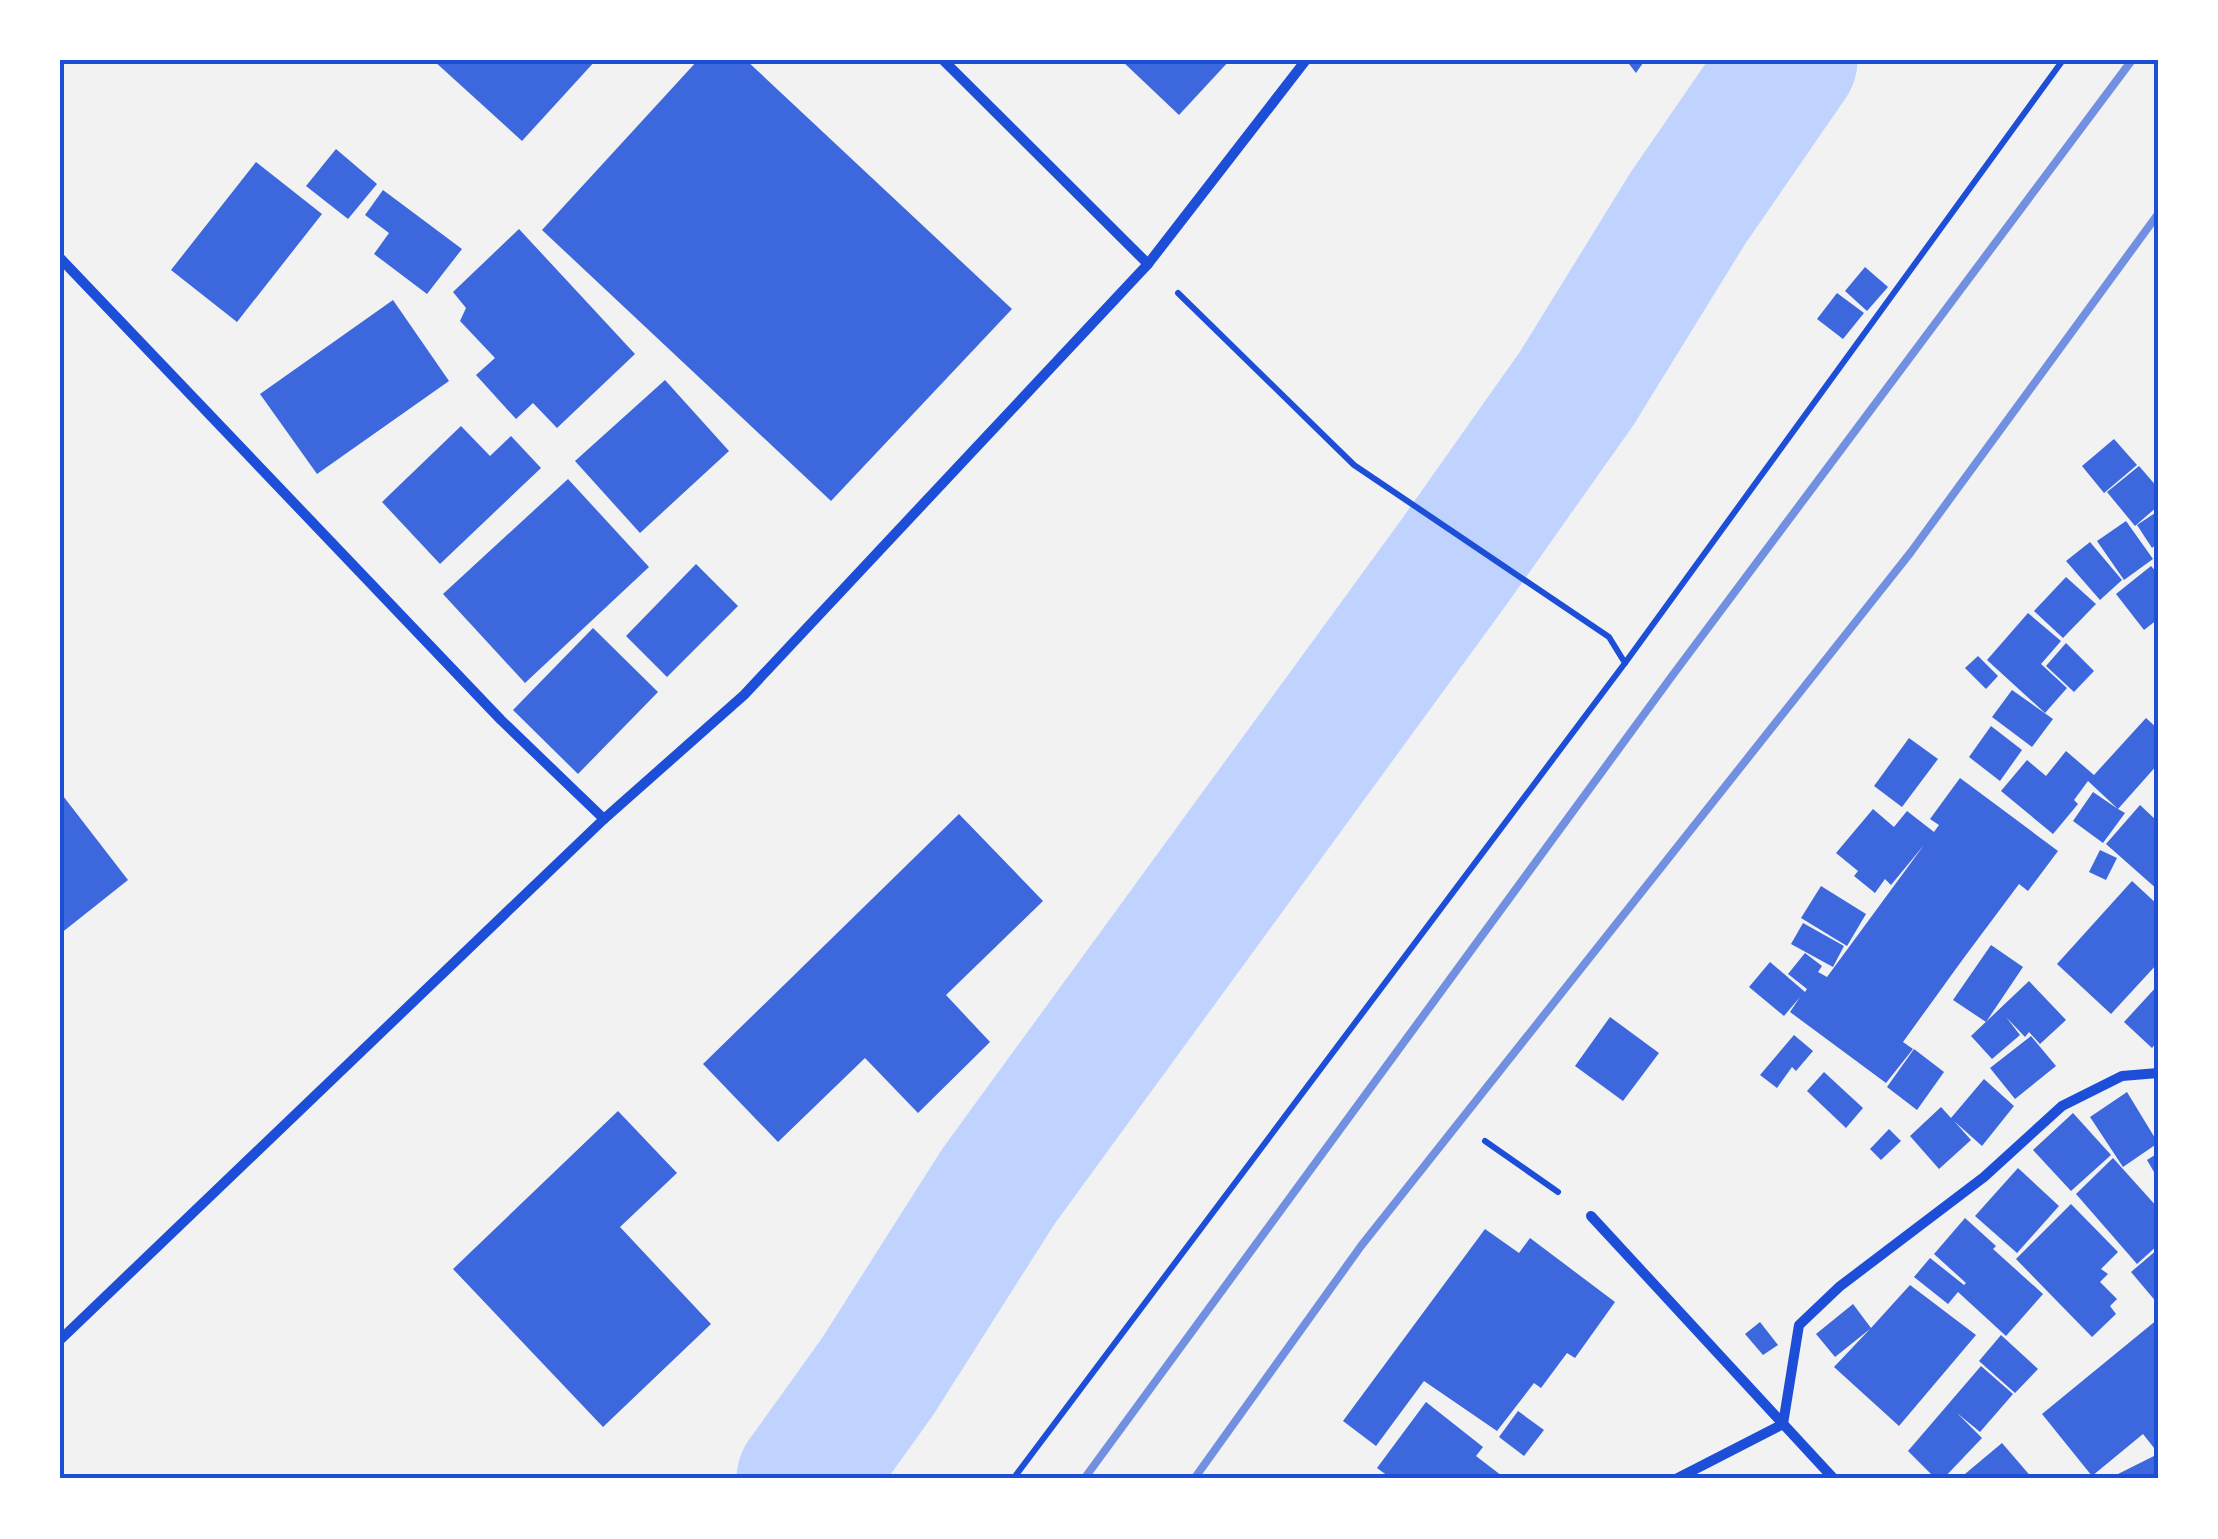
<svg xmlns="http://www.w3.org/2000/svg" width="2218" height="1539" font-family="'Roboto Condensed',sans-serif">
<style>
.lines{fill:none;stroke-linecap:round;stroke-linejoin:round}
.river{stroke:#bfd3fe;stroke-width:135}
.building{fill:#3d67dc}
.path{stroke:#1d4ed8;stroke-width:6}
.minor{stroke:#1d4ed8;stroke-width:10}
.rail{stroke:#7290e2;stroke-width:8}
.neatline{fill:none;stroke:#1d4ed8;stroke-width:4}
</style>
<rect width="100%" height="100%" fill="#f2f2f2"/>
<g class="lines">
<path class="river" d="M804 1479 878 1376 998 1187 1454 562 1577 388 1688 208 1790 60"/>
</g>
<g class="building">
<path d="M433 60H596L522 141Z"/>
<path d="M698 60H746L1012 309 831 501 542 230Z"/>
<path d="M1121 60H1230L1179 115Z"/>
<path d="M1626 60H1645L1636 73Z"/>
<path d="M336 149 377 184 348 219 306 186Z"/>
<path d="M256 162 322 214 237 322 171 270Z"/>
<path d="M383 190 462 249 427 294 374 254 389 233 365 215Z"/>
<path d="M519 229 635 354 557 428 533 403 516 419 476 375 495 358 460 321 466 308 453 292Z"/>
<path d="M1865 267 1888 287 1867 311 1845 291Z"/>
<path d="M1837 293 1864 313 1843 339 1817 319Z"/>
<path d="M393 300 449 381 317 474 260 394Z"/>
<path d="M665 380 729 451 640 533 575 461Z"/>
<path d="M461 426 490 456 511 436 541 468 440 564 382 502Z"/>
<path d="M2114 439 2137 465 2104 493 2082 466Z"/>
<path d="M2139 466 2158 488V506L2135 526 2107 492Z"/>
<path d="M568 479 649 567 525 683 443 594Z"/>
<path d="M2158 511V543L2152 548 2137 525Z"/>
<path d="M2126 521 2153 559 2124 580 2097 541Z"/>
<path d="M2090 542 2122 580 2100 600 2066 561Z"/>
<path d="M696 564 738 606 667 677 626 636Z"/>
<path d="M2151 566 2158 574V619L2144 630 2116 594Z"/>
<path d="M2066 577 2096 604 2063 638 2034 611Z"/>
<path d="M2028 613 2061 641 2041 664 2067 688 2045 713 1987 660Z"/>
<path d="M593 628 658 692 578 774 513 710Z"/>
<path d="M2066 643 2094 671 2074 692 2046 666Z"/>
<path d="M1978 656 1998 676 1986 689 1965 668Z"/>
<path d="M2012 690 2053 719 2032 747 1992 717Z"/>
<path d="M2146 718 2158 729V764L2118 809 2125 813 2103 843 2073 821 2093 792 2118 809 2088 781 2074 800 2078 804 2053 834 2001 791 2027 760 2046 776 2066 751 2094 775Z"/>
<path d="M1991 726 2022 750 2000 781 1969 757Z"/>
<path d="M1909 738 1938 759 1902 807 1874 786Z"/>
<path d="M1960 778 2058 851 2028 891 2019 884 1963 959 1903 1042 1913 1049 1886 1083 1790 1012 1800 997 1784 1016 1749 987 1770 962 1805 992 1807 989 1788 974 1805 953 1822 966 1818 972 1827 977 1924 845 1891 885 1885 879 1875 893 1854 876 1858 871 1836 853 1873 809 1894 827 1907 811 1934 832 1939 825 1930 819Z"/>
<path d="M60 792 128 880 60 934Z"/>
<path d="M2140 805 2156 820 2158 817V890L2106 844Z"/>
<path d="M959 814 1043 901 946 995 990 1042 918 1113 865 1058 778 1142 703 1064Z"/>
<path d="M2100 850 2117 858 2106 880 2089 872Z"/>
<path d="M2132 881 2158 905V963L2111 1014 2057 964Z"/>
<path d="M1821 886 1866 914 1847 946 1801 918Z"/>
<path d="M1803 923 1844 946 1833 967 1791 944Z"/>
<path d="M1991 945 2023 967 1986 1022 1953 1000Z"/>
<path d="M2029 981 2066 1020 2040 1044 2029 1032 2025 1037 2006 1017 2020 1035 1992 1059 1971 1036Z"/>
<path d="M2158 985V1041L2152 1048 2124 1022Z"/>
<path d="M1610 1017 1659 1053 1623 1101 1575 1066Z"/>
<path d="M1794 1035 1813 1051 1796 1071 1792 1067 1777 1088 1760 1075Z"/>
<path d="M2031 1036 2056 1066 2015 1099 1990 1068Z"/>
<path d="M1914 1049 1944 1072 1917 1110 1887 1087Z"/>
<path d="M1824 1072 1863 1108 1846 1128 1807 1091Z"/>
<path d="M1984 1079 2014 1106 1982 1146 1954 1121 1971 1140 1939 1169 1910 1136 1941 1107 1951 1118Z"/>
<path d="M2127 1092 2158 1143 2123 1167 2090 1117Z"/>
<path d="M618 1111 677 1173 620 1227 711 1324 603 1427 453 1269Z"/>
<path d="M2073 1113 2111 1155 2071 1191 2033 1150Z"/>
<path d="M1889 1129 1901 1141 1881 1160 1870 1149Z"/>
<path d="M2158 1153V1179L2147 1160Z"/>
<path d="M2113 1158 2158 1208V1245L2137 1264 2076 1194Z"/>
<path d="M2018 1168 2059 1206 2017 1253 1975 1216Z"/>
<path d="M2071 1204 2118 1252 2101 1269 2108 1274 2100 1282 2117 1299 2110 1306 2116 1314 2092 1337 2016 1259Z"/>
<path d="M1965 1218 1996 1246 1993 1249 2043 1294 2006 1336 1958 1292 1948 1304 1914 1277 1930 1258 1964 1285 1966 1283 1934 1254Z"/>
<path d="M1485 1229 1519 1253 1530 1238 1615 1302 1575 1358 1567 1353 1541 1388 1534 1383 1497 1431 1424 1381 1376 1446 1343 1421Z"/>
<path d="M2158 1249V1304L2131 1272Z"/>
<path d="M1910 1285 1976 1335 1899 1426 1834 1367 1870 1329 1835 1357 1816 1334 1853 1304 1871 1328Z"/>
<path d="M2158 1319V1453L2143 1434 2092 1476 2042 1414Z"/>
<path d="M1760 1322 1778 1345 1763 1355 1745 1334Z"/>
<path d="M2001 1335 2038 1369 2015 1393 1979 1361Z"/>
<path d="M1981 1366 2013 1394 1980 1432 1957 1413 1982 1438 1943 1479H1936L1908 1451Z"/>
<path d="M1426 1402 1483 1447 1476 1456 1506 1479H1392L1377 1468Z"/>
<path d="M1518 1411 1544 1430 1524 1456 1499 1437Z"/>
<path d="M2002 1443 2033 1479H1959Z"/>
<path d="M2158 1454V1479H2108Z"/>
</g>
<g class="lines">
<g class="path">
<path d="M1625 663 2063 60"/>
<path d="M1485 1141 1558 1192"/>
<path d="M1013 1479 1625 663 1609 637 1354 465 1178 293"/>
</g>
<g class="minor">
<path d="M943 60 1148 264"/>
<path d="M60 258 501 720 604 819"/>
<path d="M1591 1216 1834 1479"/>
<path d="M60 1340 604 819 744 695 1148 264 1306 60"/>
<path d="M1676 1479 1783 1424 1799 1325 1839 1287 1984 1177 2062 1106 2122 1076 2158 1073"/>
</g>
<g class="rail">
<path d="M1084 1479 1672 676 2132 60"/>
<path d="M1194 1479 1361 1246 1911 552 2158 214"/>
</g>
</g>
<rect width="2218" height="1539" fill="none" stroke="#ffffff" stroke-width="125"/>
<rect x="62" y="62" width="2094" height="1414" class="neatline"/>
</svg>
